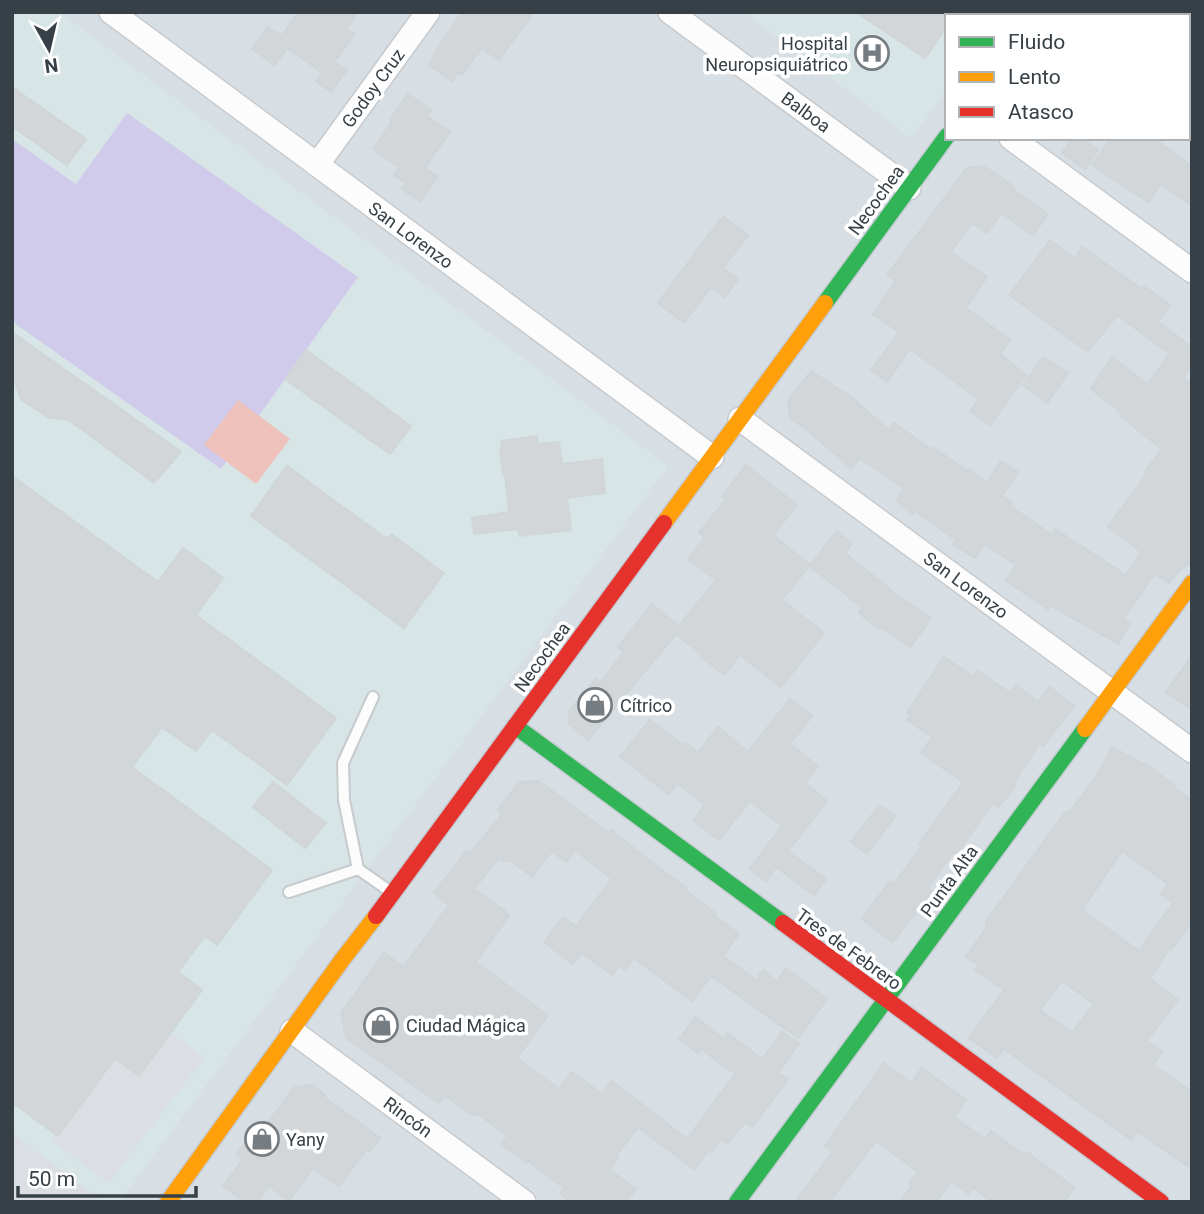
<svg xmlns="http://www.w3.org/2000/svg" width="1204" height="1214" font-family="Roboto,sans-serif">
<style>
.residential{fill:#d7dee4;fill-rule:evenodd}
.medical{fill:#d7e5e7}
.green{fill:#d0cbea}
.parking{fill:#dbdee2}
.water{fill:#eec2bb}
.building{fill:#d2d6d9;stroke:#d0d5d8;stroke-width:2;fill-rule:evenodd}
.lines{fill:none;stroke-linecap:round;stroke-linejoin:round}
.lane-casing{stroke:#c7cbce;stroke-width:14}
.street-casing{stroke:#c7cbce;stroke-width:26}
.fast-casing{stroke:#c4cbd2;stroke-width:19}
.slow-casing{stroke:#c4cbd2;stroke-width:19}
.jam-casing{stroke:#c4cbd2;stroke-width:19}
.lane{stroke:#fcfcfd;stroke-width:10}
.street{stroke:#fcfcfd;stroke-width:23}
.fast{stroke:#30b455;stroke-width:16}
.slow{stroke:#ff9f0a;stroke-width:16}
.jam{stroke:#e5322d;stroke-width:16}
.labels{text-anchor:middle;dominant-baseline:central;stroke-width:7;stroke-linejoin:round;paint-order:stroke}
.poi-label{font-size:18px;fill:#364046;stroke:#fff;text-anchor:start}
.street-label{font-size:18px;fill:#364046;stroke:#fff}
</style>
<rect width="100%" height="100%" fill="#eaedf0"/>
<path class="residential" d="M12 12H1192V1202H12ZM947 16H1188V138H947Z"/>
<g class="medical">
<path d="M12 12H59L668 466 119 1202H12Z"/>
<path d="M744 12H1005L1003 16H947V90L911 138Z"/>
</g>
<path class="green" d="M127 113 358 277 221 469 17 325 12 319V139L76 184Z"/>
<g class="parking">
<path d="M146 1014 204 1058 108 1183 50 1139Z"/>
<path d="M12 1133 100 1199 97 1202H12Z"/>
</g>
<path class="water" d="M238 400 290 439 256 484 204 445Z"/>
<g class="building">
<path d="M298 12H357L347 29 355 34 334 62 347 70 331 92 316 81 323 73 287 48 275 65 252 49 268 27 281 36Z"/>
<path d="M462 12H534L499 60 482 48 462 75 458 72 452 81 429 65 435 56 433 55Z"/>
<path d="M856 12H956L954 16H947V26L925 58Z"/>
<path d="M12 87 86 139 67 165 12 126Z"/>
<path d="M408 94 431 110 427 116 450 132 425 168 438 176 420 201 402 189 406 183 394 176 399 167 373 149 392 122 390 120Z"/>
<path d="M1073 138H1082L1098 150 1085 169 1062 153Z"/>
<path d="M1111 138H1153L1192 166V206L1161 184 1148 202 1092 165Z"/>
<path d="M984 166 1014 187 1012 189 1048 214 1033 235 1002 213 987 233 972 223 951 252 987 277 966 308 1010 340 1000 354 1026 375 990 425 970 411 979 399 910 349 887 382 871 370 899 332 873 314 896 281 887 275 967 168Z"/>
<path d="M723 216 748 235 723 268 738 279 725 297 711 287 684 323 658 303Z"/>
<path d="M1050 240 1075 258 1082 247 1142 289 1144 286 1170 305 1158 322 1192 347V366L1183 378 1192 384V562L1189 565 1184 567 1178 572 1169 583 1155 574 1123 619 1130 624 1118 644 1050 605 1048 609 1006 581 1016 565 985 544 975 558 953 544 956 540 915 511 913 514 896 500 905 489 860 458 851 468 806 429 790 418 788 401 811 371 851 397 889 430 894 423 932 450 934 448 968 471 969 469 987 483 1001 461 1018 472 1002 496 1012 502 1010 506 1051 534 1055 529 1126 575 1141 552 1108 527 1147 473 1145 472 1162 449 1120 416 1122 414 1117 409 1091 389 1112 357 1147 384 1170 354 1117 315 1088 352 1009 295Z"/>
<path d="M12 332 181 452 154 483 69 420 48 417 21 399 14 379 12 377Z"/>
<path d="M306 350 411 426 390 454 285 379Z"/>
<path d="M1043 357 1068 373 1047 403 1023 385Z"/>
<path d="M537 436 538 444 559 442 562 464 602 459 605 493 567 498 571 530 519 536 518 529 474 534 472 518 509 512 505 475H503L500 449H502L501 441Z"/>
<path d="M746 465 797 505 773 535 810 565 837 531 852 544 845 553 901 598 931 618 911 647 881 627 879 629 859 613 863 608 809 566 782 600 824 633 781 687 740 655 724 675 701 657 702 655 676 634 588 740 569 724V711L596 679 600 682 624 652 618 647 652 604 679 626 716 580 688 559 705 538 699 533 726 499 722 496Z"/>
<path d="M287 466 387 539 391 534 444 573 404 628 251 516Z"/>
<path d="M12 476 158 582 183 548 223 578 196 615 336 718 287 785 212 730 196 751 162 727 132 767 272 870 217 945 205 936 178 972 202 990 139 1076 115 1058 58 1136 12 1102Z"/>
<path d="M1192 655V710L1166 692Z"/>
<path d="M944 657 974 677 978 671 1010 693 1016 685 1038 702 1050 687 1074 706 1043 746 1040 743 1013 784 1015 786 999 807 993 803 956 855 953 853 927 888 932 891 893 942 862 919 890 881 894 884 922 846 919 844 963 782 921 753 932 737 907 720 911 715 907 713Z"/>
<path d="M790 699 812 716 790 744 818 766 805 783 827 801 788 851 826 879 814 895 776 867 766 881 750 869 782 826 750 801 719 840 693 820 705 805 677 783 669 794 620 757 650 720 684 746 686 743 698 753 718 727 748 752Z"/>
<path d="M1112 747 1145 765 1146 763 1175 786 1174 788 1192 800V922L1171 950 1169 949 1150 978 1178 1000 1147 1041 1162 1052 1153 1065 1192 1092V1169L1138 1132 1131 1140 1004 1049 997 1058 969 1038 1004 990 975 970 978 965 966 957 988 925 985 923 1065 812 1067 811 1069 813 1096 777ZM1122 851 1168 884 1161 894 1173 903 1139 951 1082 910ZM1062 981 1094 1004 1072 1033 1040 1010Z"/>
<path d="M539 781 609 833 611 830 634 848V849L686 888 685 890 716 913 714 915 739 934 723 956 756 980 763 970 777 981 786 968 827 999 798 1038 711 976 692 1001 634 958 625 970 618 966 612 975 582 953 573 964 544 942 563 917 576 926 612 879 575 850 566 862 552 851 532 877 513 862 498 859 474 889 505 911 504 912 509 916 476 962 548 1016 517 1058 559 1089 572 1072 602 1094 612 1081 687 1139 735 1074 701 1049 698 1053 679 1039 695 1017 723 1038 727 1033 762 1059 782 1032 799 1044 778 1073 788 1079 752 1127 745 1122 728 1144 721 1139 711 1152 709 1150 694 1169 638 1127 616 1156 618 1158 609 1169 636 1189 626 1202H571L560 1194 564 1188 528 1161 527 1163 501 1144 508 1136 476 1113 474 1116 445 1095 439 1103 346 1038 341 1013 384 953 403 967 449 905 434 893 466 851 470 854 502 814 497 811 519 782Z"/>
<path d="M273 782 326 823 305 848 253 807Z"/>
<path d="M879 806H880L895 816 867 854 851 842Z"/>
<path d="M884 1063 911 1083 922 1068 966 1100 954 1117 985 1139 991 1131 1024 1155 1027 1152 1075 1188 1064 1202H992L973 1188 969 1194 951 1181 936 1202H900L912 1186 909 1184 918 1172 876 1141 829 1202H795L833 1152 825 1146Z"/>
<path d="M311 1084 325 1095 324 1097 380 1138 369 1152 366 1150 339 1186 313 1168 289 1201 269 1186 257 1202H245L223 1186 243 1159 236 1154 259 1126 263 1129 294 1088Z"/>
</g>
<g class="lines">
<g class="lane-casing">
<g id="lane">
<path d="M358 869 344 800 343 763 373 697"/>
<path d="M289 892 358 869 391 892"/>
</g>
</g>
<g class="street-casing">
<g id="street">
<path d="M111 12 712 457"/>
<path d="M670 12 909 188"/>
<path d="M1011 138 1192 271"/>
<path d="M317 165 428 12"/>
<path d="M740 419 1192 751"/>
<path d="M292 1031 524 1202"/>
</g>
</g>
<g class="fast-casing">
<g id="fast">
<path d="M825 303 947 136"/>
<path d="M515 726 783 923"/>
<path d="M737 1202 1085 729"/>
</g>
</g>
<g class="slow-casing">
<g id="slow">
<path d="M1034 16 1037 12"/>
<path d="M664 523 825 303"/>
<path d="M1085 729 1192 583"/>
<path d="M168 1202 342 960 376 916"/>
</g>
</g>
<g class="jam-casing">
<g id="jam">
<path d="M376 916 664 523"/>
<path d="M783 923 1161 1202"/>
</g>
</g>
<use href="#lane" class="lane"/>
<use href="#street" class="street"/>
<use href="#fast" class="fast"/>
<use href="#slow" class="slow"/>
<use href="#jam" class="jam"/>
</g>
<defs>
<g id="hospital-ring" transform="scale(1.75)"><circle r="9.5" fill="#fff" stroke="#757d82" stroke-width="1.5"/><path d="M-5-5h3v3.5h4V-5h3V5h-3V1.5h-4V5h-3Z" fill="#757d82"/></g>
<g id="shop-ring" transform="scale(1.75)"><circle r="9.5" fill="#fff" stroke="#757d82" stroke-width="1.5"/><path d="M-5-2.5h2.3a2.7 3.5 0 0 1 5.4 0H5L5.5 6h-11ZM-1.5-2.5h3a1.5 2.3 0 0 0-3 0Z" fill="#757d82"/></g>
</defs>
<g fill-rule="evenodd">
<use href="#hospital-ring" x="872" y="53"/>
<use href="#shop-ring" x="595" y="705"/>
<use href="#shop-ring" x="381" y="1025"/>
<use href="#shop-ring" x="262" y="1139"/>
</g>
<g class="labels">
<g class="poi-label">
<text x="848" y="43" text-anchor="end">Hospital<tspan x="848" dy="21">Neuropsiquiátrico</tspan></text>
<text x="620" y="705">Cítrico</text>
<text x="406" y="1025">Ciudad Mágica</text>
<text x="286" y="1139">Yany</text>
</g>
<g class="street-label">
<text transform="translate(373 88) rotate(-54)">Godoy Cruz</text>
<text transform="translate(806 112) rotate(36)">Balboa</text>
<text transform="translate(876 200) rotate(-54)">Necochea</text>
<text transform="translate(411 235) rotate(36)">San Lorenzo</text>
<text transform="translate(966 585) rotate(36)">San Lorenzo</text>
<text transform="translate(542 657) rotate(-54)">Necochea</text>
<text transform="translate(949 881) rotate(-54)">Punta Alta</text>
<text transform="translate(849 949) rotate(36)">Tres de Febrero</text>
<text transform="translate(408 1117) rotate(36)">Rincón</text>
</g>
</g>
<rect width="1204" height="1214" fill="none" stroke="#364046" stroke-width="28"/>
<rect x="945" y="14" width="245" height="126" fill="#ffffff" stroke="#afb3b5" stroke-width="2"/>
<rect x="959" y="37" width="35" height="10" fill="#30b455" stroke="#afb3b5" stroke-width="2"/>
<text x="1008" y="49" font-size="21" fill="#364046">Fluido</text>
<rect x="959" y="72" width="35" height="10" fill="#ff9f0a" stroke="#afb3b5" stroke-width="2"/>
<text x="1008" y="84" font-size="21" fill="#364046">Lento</text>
<rect x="959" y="107" width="35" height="10" fill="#e5322d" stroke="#afb3b5" stroke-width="2"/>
<text x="1008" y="119" font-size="21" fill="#364046">Atasco</text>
<g transform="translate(49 49) rotate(172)" stroke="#ffffff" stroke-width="5" paint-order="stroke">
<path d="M0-5L12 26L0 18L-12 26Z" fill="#364046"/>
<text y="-10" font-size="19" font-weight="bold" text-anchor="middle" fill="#364046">N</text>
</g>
<path d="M18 1186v10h178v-10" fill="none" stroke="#364046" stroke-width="3.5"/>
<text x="28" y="1186" font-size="21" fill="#364046" stroke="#ffffff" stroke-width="5" paint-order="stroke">50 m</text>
</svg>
